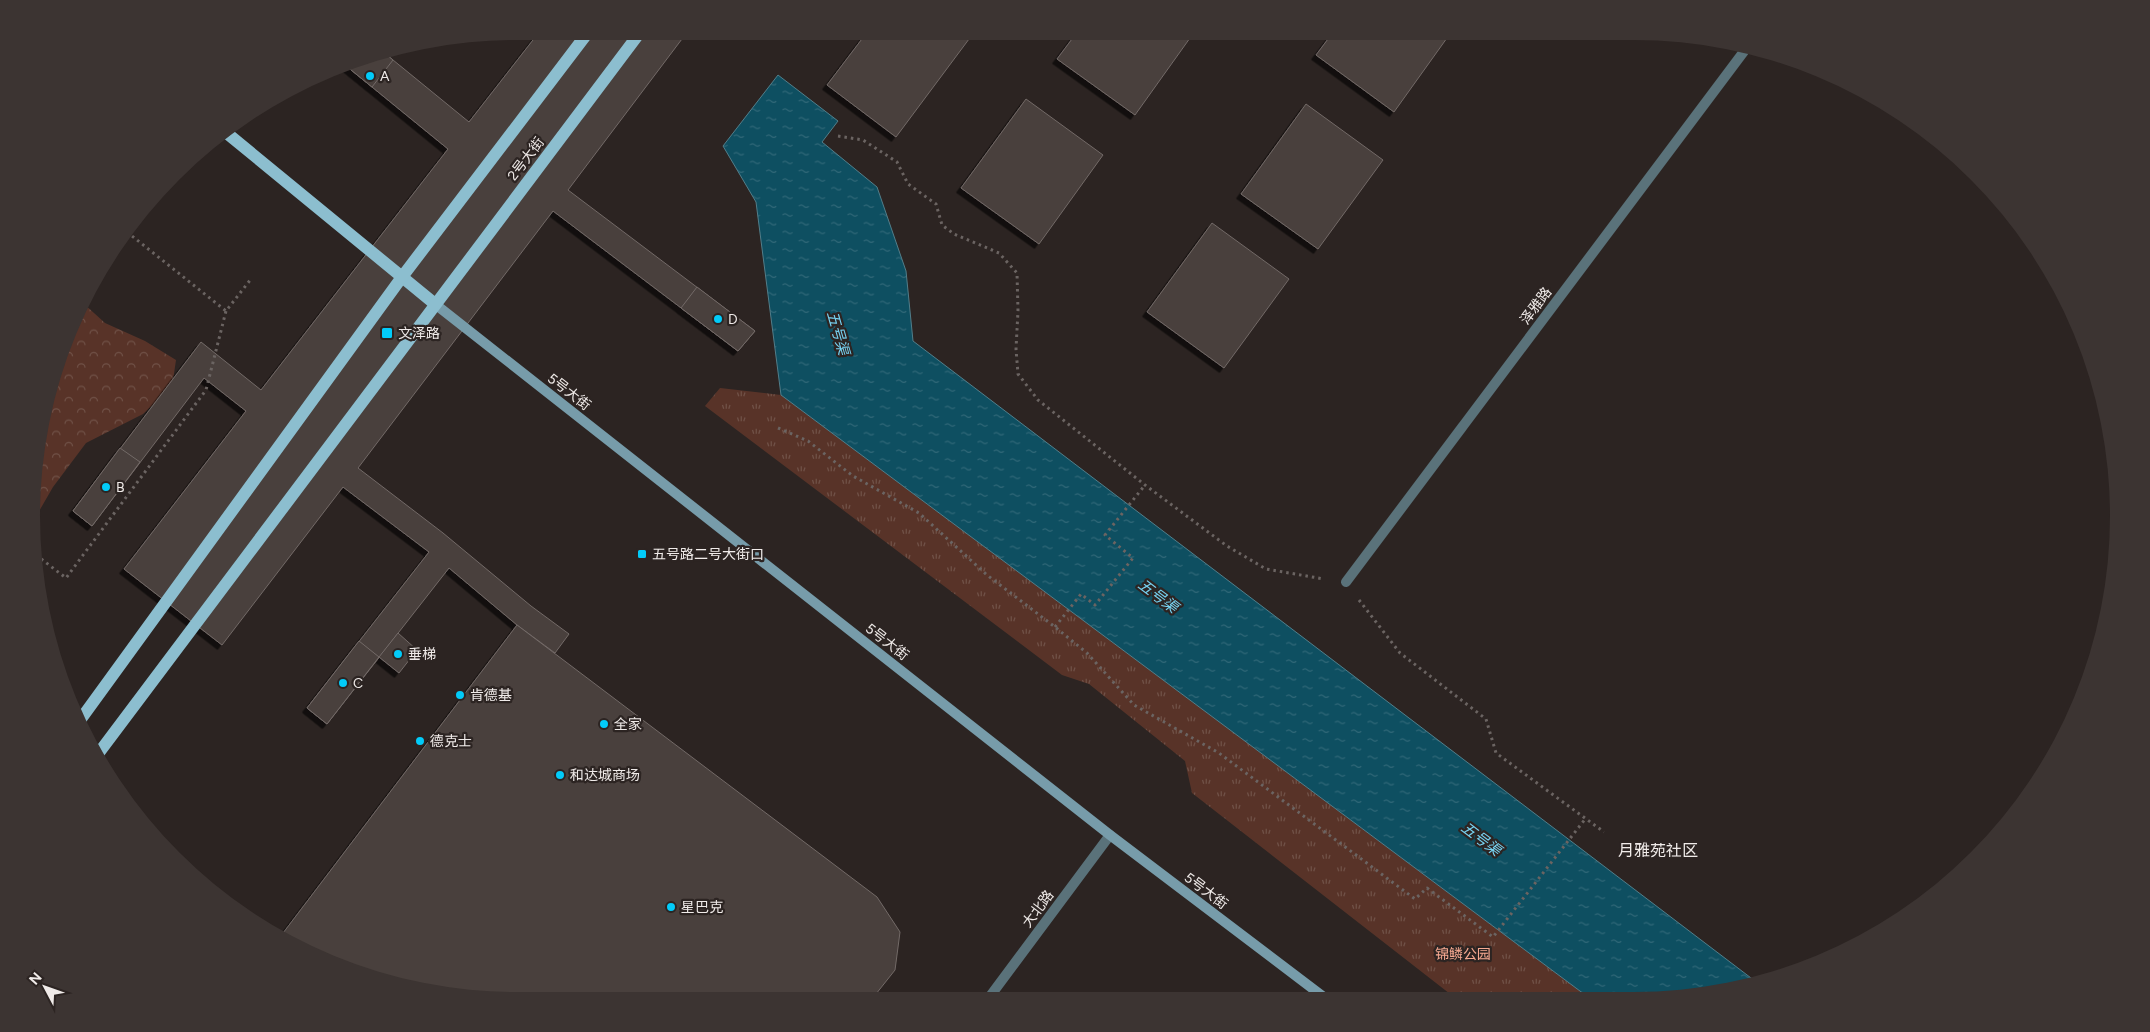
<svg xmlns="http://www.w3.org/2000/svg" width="2150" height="1032" font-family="Figtree,'Noto Sans SC',sans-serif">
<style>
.forest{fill:url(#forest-crowns)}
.park{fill:url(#park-tufts)}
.water{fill:url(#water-ripples);stroke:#527e8a}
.building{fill:#483f3d;stroke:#736a67;filter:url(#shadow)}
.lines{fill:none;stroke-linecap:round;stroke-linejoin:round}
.path{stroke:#6b6462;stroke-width:3;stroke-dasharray:2.5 4;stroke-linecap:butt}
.minor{stroke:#5a727a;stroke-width:10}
.secondary{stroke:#779caa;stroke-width:10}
.primary{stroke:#8cbecf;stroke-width:12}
.poi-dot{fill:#02cbf9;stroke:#2c2422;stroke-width:2}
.labels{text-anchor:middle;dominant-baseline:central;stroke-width:4.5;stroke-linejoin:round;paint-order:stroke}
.poi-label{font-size:14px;fill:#f0ebe9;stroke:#2c2422;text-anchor:start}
.street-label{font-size:14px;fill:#f0ebe9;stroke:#2c2422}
.park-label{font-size:14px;fill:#f6a991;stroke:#2c2422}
.water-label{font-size:15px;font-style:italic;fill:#77d3f2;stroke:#2c2422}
.quarter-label{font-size:16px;fill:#f0ebe9;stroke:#2c2422}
</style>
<defs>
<pattern id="forest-crowns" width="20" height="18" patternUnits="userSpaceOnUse" patternTransform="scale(1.25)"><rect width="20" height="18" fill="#583328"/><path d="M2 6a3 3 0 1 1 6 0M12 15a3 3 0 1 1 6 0" fill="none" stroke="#705147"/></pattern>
<pattern id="park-tufts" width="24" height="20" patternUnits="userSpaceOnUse" patternTransform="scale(1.25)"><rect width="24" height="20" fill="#583328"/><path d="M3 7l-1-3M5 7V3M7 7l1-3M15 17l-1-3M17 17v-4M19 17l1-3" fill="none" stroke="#705147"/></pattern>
<pattern id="water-ripples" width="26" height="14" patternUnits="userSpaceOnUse" patternTransform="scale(1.25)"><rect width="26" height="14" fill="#0e4f61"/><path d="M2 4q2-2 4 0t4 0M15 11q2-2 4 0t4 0" fill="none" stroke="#316878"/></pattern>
<filter id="shadow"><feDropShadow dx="-4.5" dy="4.5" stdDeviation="0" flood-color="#0009"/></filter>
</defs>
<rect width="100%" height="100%" fill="#2c2422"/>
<path class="forest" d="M83 303 105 323 145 341 176 360 172 387 143 414 86 443 53 487 38 513 41 421 68 331Z"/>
<path class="park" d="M720 388 781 395 1588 997H1454L1192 793 1185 761 1089 684 1062 675 705 406Z"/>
<path class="water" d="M778 75 838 121 822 142 877 187 906 271 913 341 1755 981 1698 997H1588L781 395 756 202 723 146Z"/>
<g class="building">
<path d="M540 31H688L568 190 755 331 738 351 553 211 358 468 443 533 531 606 569 634 555 653 517 625 449 568 327 724 307 708 429 552 343 487 222 645 124 569 246 411 204 378 92 526 73 511 201 342 261 390 448 149 345 65 360 57 382 51 469 122Z"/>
<path d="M868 31H975L896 137 827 85Z"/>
<path d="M1078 31H1195L1135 115 1057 59Z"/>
<path d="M1334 31H1452L1394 112 1316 55Z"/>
<path d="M382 51 393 60 372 87 345 65 360 57Z"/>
<path d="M1026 99 1103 155 1039 244 961 188Z"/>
<path d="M1306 104 1383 160 1318 249 1241 194Z"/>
<path d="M1212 223 1289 279 1224 368 1147 312Z"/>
<path d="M697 287 755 331 738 351 681 308Z"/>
<path d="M120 448 140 462 92 526 73 511Z"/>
<path d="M517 625 877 897 900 932 895 970 872 999 516 1001 421 991 330 964 280 937Z"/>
<path d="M398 633 417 650 399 673 379 657Z"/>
<path d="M359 641 379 657 327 724 307 708Z"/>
</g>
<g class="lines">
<g class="path">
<path d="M838 136 863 140 897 162 908 184 936 204 942 225 954 234 999 253 1017 273 1018 311 1016 349 1018 374 1038 400 1145 485 1227 546 1266 569 1324 579"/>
<path d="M127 232 226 311 251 279"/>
<path d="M778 428 808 441 853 476 919 513 987 575 1055 627 1087 653 1134 705 1219 753 1415 899 1427 888 1493 937 1586 818"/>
<path d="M36 555 66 578 206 390 226 311"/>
<path d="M1359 600 1400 653 1486 719 1496 753 1604 832"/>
<path d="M1055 627 1081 594 1095 605 1133 558 1105 535 1145 485"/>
</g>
<g class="minor">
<path d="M1346 582 1748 46"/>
<path d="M988 999 1110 835"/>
</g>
<path class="secondary" d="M435 304 1110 835 1325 998"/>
<g class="primary">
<path d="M223 130 435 304"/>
<path d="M78 723 402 277 589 31"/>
<path d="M98 754 641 31"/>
</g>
</g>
<g class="poi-dot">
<circle cx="370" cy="76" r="5"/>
<circle cx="718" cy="319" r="5"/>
<rect x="381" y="327" width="12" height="12" rx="2.5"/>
<circle cx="106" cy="487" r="5"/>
<rect x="637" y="549" width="10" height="10" rx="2.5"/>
<circle cx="398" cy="654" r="5"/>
<circle cx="343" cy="683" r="5"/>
<circle cx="460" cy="695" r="5"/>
<circle cx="604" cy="724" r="5"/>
<circle cx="420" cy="741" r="5"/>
<circle cx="560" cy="775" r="5"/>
<circle cx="671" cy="907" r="5"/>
</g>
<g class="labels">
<g class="poi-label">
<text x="380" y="76">A</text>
<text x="728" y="319">D</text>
<text x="398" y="333">文泽路</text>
<text x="116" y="487">B</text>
<text x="652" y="554">五号路二号大街口</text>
<text x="408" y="654">垂梯</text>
<text x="353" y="683">C</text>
<text x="470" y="695">肯德基</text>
<text x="614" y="724">全家</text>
<text x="430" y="741">德克士</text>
<text x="570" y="775">和达城商场</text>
<text x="681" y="907">星巴克</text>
</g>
<g class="street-label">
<text transform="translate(526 159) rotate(-53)">2号大街</text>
<text transform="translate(1536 306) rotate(-53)">泽雅路</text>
<text transform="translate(569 392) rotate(38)">5号大街</text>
<text transform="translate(887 642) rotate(38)">5号大街</text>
<text transform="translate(1206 891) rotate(37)">5号大街</text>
<text transform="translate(1038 909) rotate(-53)">大北路</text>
</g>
<g class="park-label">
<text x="1463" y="954">锦鳞公园</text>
</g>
<g class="water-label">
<text transform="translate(838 333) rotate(74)">五号渠</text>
<text transform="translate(1158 596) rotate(37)">五号渠</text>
<text transform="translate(1481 839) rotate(37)">五号渠</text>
</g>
<g class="quarter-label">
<text x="1658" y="850">月雅苑社区</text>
</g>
</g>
<path d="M0 0H2150V1032H0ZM516 40H1634A476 476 0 0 1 2110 516V516A476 476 0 0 1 1634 992H516A476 476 0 0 1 40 516V516A476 476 0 0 1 516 40Z" fill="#3c3432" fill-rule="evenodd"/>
<g transform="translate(45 987) rotate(311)" stroke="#2c2422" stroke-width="4" paint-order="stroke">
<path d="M0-4L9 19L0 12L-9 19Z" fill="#f0ebe9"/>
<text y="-8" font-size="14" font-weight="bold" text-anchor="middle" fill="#f0ebe9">N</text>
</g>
</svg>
